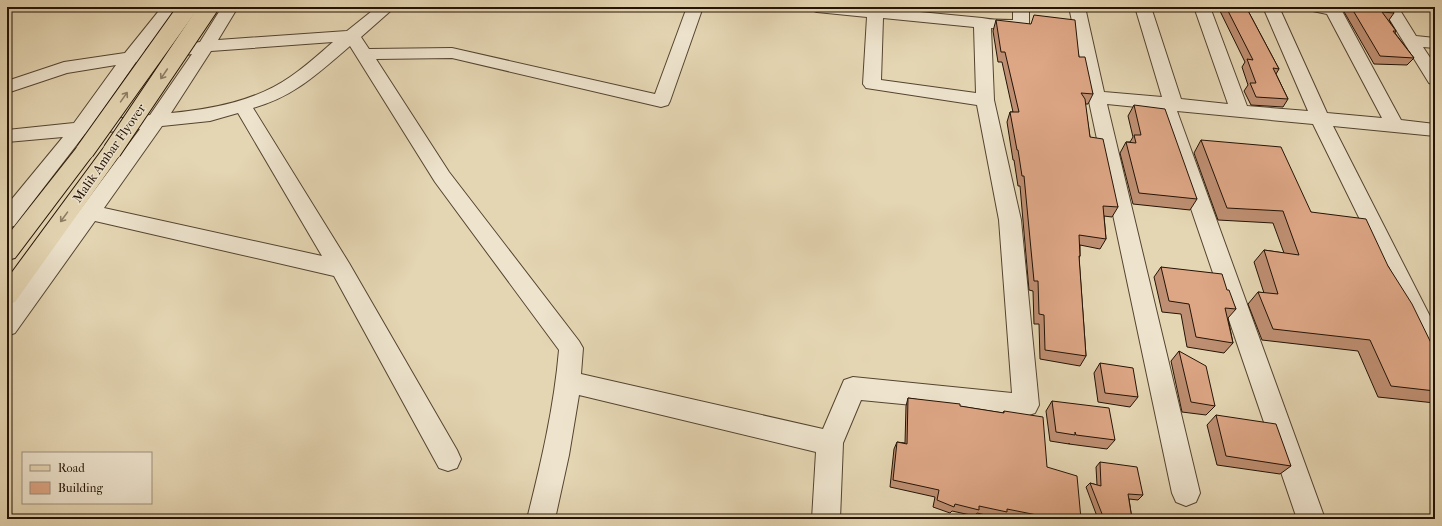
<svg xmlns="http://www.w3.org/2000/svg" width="1442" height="526" font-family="'IM FELL French Canon',serif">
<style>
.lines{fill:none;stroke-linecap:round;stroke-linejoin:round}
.minor-casing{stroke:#544430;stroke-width:2}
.major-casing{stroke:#241305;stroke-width:2}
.minor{fill:#eee4ce;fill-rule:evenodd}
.major{fill:#e5d6b3;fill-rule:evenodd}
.major-bridge-casing{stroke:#241305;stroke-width:20;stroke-linecap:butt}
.major-bridge{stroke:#e5d6b3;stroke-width:18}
.wall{fill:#be8f72;stroke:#241305}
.building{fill:#dda685;stroke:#241305}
.oneway{stroke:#8e7e65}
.labels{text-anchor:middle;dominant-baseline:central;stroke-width:3;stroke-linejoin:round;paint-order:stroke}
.street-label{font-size:13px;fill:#241305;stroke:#eee4ce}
</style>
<rect width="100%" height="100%" fill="#e5d6b3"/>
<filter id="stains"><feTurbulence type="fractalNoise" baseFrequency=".005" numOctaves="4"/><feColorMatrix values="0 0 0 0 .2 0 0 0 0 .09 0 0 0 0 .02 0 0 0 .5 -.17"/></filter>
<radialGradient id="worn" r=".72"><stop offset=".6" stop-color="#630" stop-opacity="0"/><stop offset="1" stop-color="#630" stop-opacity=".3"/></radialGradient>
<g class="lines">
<g class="minor-casing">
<g id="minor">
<path d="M162 7H179L145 50 200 42 222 7H238L218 40 347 31 377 7H395L361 37 369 49 452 48 655 94 687 7H703L670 101 668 105 661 107 452 58 376 59 449 172 579 341 583 348 581 374 823 429 844 380 853 377 1012 393 999 220 977 105 866 88 863 84 867 17 817 12 811 10 809 7H868L982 18C992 20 1002 20 1013 20V7H1029V26L1027 30 1021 31 991 28 994 100 1021 220 1039 405 1035 413 1026 416 861 400 843 443 840 519H812L816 452 579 395 569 455 555 519H527C541 463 554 408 559 350L435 182 350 46C317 74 295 96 253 108L349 263 457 450 461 459 457 468 448 471 439 468 334 276 95 221 15 333 7 336V308L140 129 85 134 14 226 7 228V205L63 137 7 142V130L74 123 116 65 67 73 7 93V81L64 62 125 53ZM883 18 974 27 976 93 881 80ZM333 42C319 54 305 67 290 77 256 101 211 109 171 113L211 51ZM192 54 150 115 95 121 136 62ZM238 113 322 256 104 208 162 126 210 121Z"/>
<path d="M1069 7H1085L1104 92 1162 97 1135 7H1151L1181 99 1228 104 1194 7H1210L1247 106 1308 111 1263 7H1279L1327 113 1382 118 1327 14 1308 10 1306 7H1339L1342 11 1401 120 1435 124V136L1333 126 1435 326V359L1427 356 1313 124 1177 111 1325 519H1297L1157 109 1107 104 1200 493 1196 502 1186 506 1176 502 1172 493Z"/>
<path d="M1382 7H1398L1416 36 1435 38V48L1423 47 1435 65V85L1429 83Z"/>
</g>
</g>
<g class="major-casing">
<g id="major">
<path d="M85 144 92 146 95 151 92 156 15 258 7 260V236L78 146Z"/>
<path d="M112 144 119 146 122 151 119 156 15 302 7 305V279L105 146Z"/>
</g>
</g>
<use href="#minor" class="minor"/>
<use href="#major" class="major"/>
<g class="major-bridge-casing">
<g id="major-bridge">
<path d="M85 151 188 7"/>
<path d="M112 151 209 7"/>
</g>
</g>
<use href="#major-bridge" class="major-bridge"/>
</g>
<g class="wall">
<path d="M1218 7H1246L1279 69 1276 74 1288 99 1283 107 1251 105 1244 91 1248 85 1242 67 1245 62Z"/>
<path d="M1340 7H1390L1394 13 1389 20 1396 31 1395 33 1414 58 1407 65 1374 64 1343 10Z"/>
<path d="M996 20 1079 57 1093 94 1088 104H1085L1090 137 1118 207 1112 217 1104 216 1106 239 1100 249 1080 245V256L1079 258 1086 356 1080 366 1040 359 1039 324H1034L1033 291 1029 290 1020 186H1018L1014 160H1013L1007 122 1010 112H1013L1002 62H998L993 31Z"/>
<path d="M1134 105 1197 199 1190 210 1133 204 1120 153 1126 142H1130L1133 137 1128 116Z"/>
<path d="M1201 140 1311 212 1388 266 1435 351V403L1378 397 1358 351 1262 340 1248 304 1258 292 1264 293 1254 262 1264 250 1284 253 1273 223 1218 220 1194 153Z"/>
<path d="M1161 267 1227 290 1236 309 1228 318 1233 343 1224 353 1187 347 1181 314 1162 312 1154 277Z"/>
<path d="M1179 351 1215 406 1206 415 1182 412 1171 361Z"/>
<path d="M1100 363 1138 397 1130 407 1098 402 1094 373Z"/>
<path d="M908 398 1003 413 1004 411 1047 467 1081 519H1017L1004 516 1002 519 977 513 975 516 952 511 950 513 933 507 935 497 890 487 894 449 897 442 905 443 906 406Z"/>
<path d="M1052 401 1115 440 1107 449 1069 444V443V444L1050 441 1046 411Z"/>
<path d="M1216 415 1291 466 1280 474 1217 465 1207 425Z"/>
<path d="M1100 462 1143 495 1138 500 1129 499 1132 519H1098L1086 487 1090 483 1097 485 1096 467Z"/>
</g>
<g class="building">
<path d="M1226 7H1246L1279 69 1273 68 1288 99 1256 97 1250 83H1256L1247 59 1253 60Z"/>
<path d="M1351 7H1390L1394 13 1382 12 1396 31H1393L1414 58 1380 56Z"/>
<path d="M1034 15 1075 20 1079 57H1085L1093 94 1081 93 1085 99 1090 137 1103 139 1118 207 1103 206 1106 239 1079 235 1080 256H1079L1086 356 1045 350 1044 315 1039 314 1038 281H1034L1024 176H1022L1018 150H1017L1010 112H1019L1005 52H1001L996 20 1031 24Z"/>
<path d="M1134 105 1165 109 1197 199 1139 193 1126 142 1136 143 1134 135H1141Z"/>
<path d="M1201 140 1281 147 1311 212 1366 219 1388 266 1412 304 1435 351V391L1391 386 1370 340 1273 329 1258 292 1278 294 1264 250 1299 255 1283 211 1227 208Z"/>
<path d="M1161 267 1222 274 1227 290H1229L1236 309 1225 308 1233 343 1196 337 1189 304 1169 301Z"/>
<path d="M1179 351 1206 366 1215 406 1191 402Z"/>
<path d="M1100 363 1133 368 1138 397 1105 393Z"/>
<path d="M908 398 960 404V406L1004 413V411L1043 417 1047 467 1077 476 1081 519H1052V518L1007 509V512L979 506V510L955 504 954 507 937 500 939 490 893 480 897 442 907 444Z"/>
<path d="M1052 401 1109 408 1115 440 1076 435 1075 432V435L1056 432Z"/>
<path d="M1216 415 1276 424 1291 466 1226 456Z"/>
<path d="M1100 462 1137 467 1143 495 1128 494 1132 519H1104L1090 483 1101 486Z"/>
</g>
<defs><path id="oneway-shaft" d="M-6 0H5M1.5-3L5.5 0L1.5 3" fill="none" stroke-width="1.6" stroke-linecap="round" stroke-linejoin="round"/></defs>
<g class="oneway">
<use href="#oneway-shaft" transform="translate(164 74) rotate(124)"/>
<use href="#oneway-shaft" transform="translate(124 97) rotate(-55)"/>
<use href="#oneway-shaft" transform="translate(64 217) rotate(126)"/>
</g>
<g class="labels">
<g class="street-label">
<text transform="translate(109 153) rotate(-55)">Malik Ambar Flyover</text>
</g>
</g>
<rect width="1442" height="526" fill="none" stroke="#e5d6b3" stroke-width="24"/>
<rect x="8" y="8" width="1426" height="510" fill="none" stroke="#241305" stroke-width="2"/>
<rect x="12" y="12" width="1418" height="502" fill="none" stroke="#241305"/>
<rect x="22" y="452" width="130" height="52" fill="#eee4ce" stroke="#9d907e"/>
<rect x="30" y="465" width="20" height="6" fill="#e5d6b3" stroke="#9d907e"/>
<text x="58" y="472" font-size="12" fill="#241305">Road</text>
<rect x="30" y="482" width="20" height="12" fill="#dda685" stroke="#9d907e"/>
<text x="58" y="492" font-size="12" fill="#241305">Building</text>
<rect width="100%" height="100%" filter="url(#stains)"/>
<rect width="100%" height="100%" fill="url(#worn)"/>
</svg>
